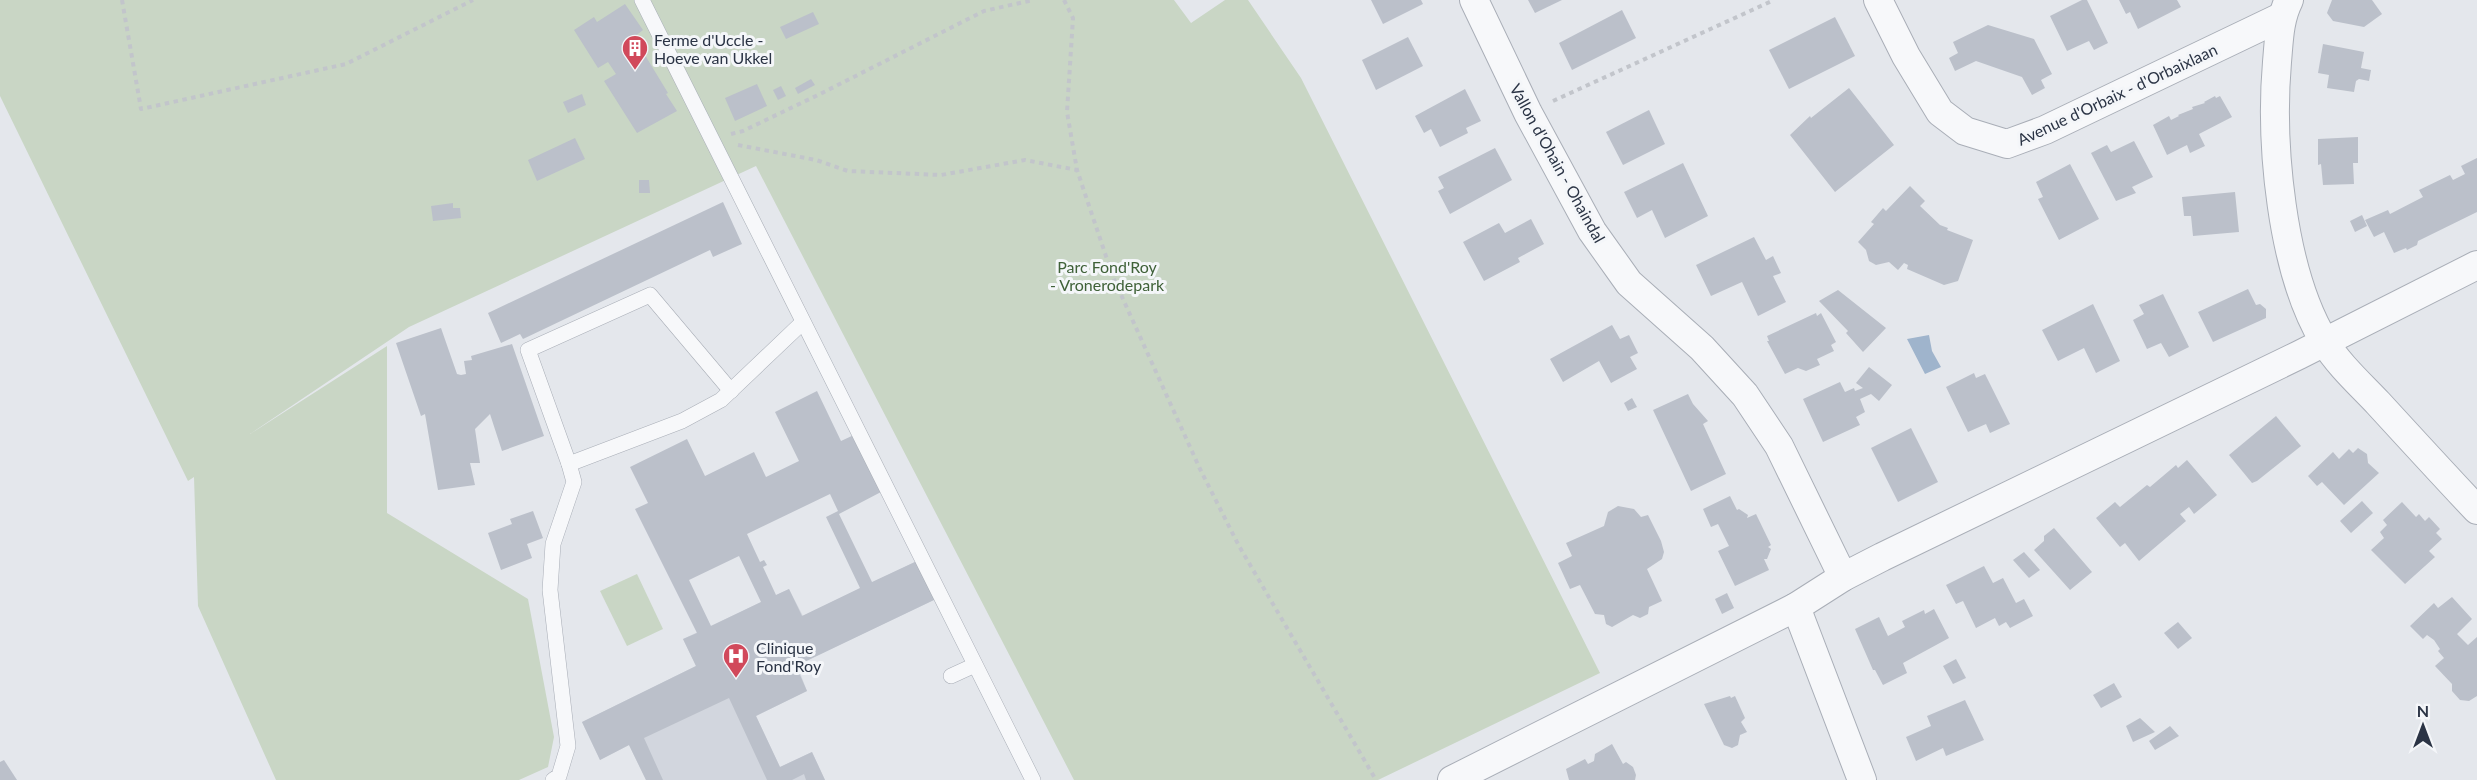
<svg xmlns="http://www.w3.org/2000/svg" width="2477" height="780" font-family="Lato,sans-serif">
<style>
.built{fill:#d2d6de}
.green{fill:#c9d6c5}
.water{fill:#9fb4cc}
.building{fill:#bbc0ca;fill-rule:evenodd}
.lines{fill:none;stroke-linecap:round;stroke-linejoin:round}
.lane-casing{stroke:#a9aeb7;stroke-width:16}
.street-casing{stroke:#a9aeb7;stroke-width:30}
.path{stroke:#c2c5cb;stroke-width:4;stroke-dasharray:4.5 4.5;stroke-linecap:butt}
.lane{stroke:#f7f8fa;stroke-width:15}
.street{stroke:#f7f8fa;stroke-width:28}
.labels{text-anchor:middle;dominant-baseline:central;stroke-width:6;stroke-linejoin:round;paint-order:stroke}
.poi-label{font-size:16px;fill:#2b3445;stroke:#f4f6f9;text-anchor:start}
.street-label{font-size:16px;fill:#2b3445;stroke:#f4f6f9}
.park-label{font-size:16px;fill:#3f6138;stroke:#f4f6f9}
</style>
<rect width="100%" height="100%" fill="#e4e7ec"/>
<path class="built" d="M917 561 936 599 797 665 807 691 756 716 780 767 812 752 825 780H646L629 745 600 760 582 722 696 666 683 639 789 589 803 616Z"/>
<g class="green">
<path d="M0 0H1174L1191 23 1225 0H1248L1301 78 1600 673 1378 780H1074L756 166 409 327 250 434 387 346V513L528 599 554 737 548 767 519 780H276L198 606 194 477 188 481 0 96Z"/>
<path d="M637 574 663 629 627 646 600 591Z"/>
</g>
<path class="water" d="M1929 335 1932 351 1941 367 1925 374 1907 339Z"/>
<g class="building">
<path d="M1371 0H1421L1423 4 1383 24Z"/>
<path d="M1528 0H1562L1535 13Z"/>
<path d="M2082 0H2087L2108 43 2094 50 2089 41 2067 51 2050 16Z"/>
<path d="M2119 0H2177L2181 7 2138 29 2130 12 2126 14Z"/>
<path d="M2332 0H2372L2382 14 2364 27 2333 21 2327 13Z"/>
<path d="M625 4 643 30 634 37 668 93 666 94 677 111 637 133 604 81 616 74 608 62 598 68 574 30 594 17 597 22Z"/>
<path d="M1622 10 1636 38 1572 70 1559 43Z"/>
<path d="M813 12 819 24 786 39 780 27Z"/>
<path d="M1835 17 1855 56 1789 89 1769 50Z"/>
<path d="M1988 25 2034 39 2052 74 2041 80 2045 88 2032 95 2022 77 1976 61 1955 71 1949 58 1958 53 1953 42Z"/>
<path d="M1408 37 1423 66 1376 90 1362 60Z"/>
<path d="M2323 44 2364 52 2361 68 2371 70 2369 81 2359 79 2356 81 2354 92 2327 88 2329 75 2318 73Z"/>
<path d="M811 79 815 85 798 94 795 88Z"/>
<path d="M757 84 767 106 735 121 725 98Z"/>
<path d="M781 86 786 96 778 100 773 90Z"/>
<path d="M1849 88 1894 145 1835 192 1790 135 1810 116 1811 118Z"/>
<path d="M1465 89 1481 121 1466 128 1468 133 1440 147 1431 129 1424 133 1415 116Z"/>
<path d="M582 94 586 105 568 113 563 102Z"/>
<path d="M2215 96 2216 98 2220 96 2232 117 2199 134 2205 146 2190 153 2187 145 2167 155 2153 125 2169 116 2171 120 2179 116 2178 115 2193 109 2192 107 2205 103 2204 102Z"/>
<path d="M1649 110 1665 144 1623 165 1606 132Z"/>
<path d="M2358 137V163H2353L2354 184 2323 185 2321 164 2318 165V139Z"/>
<path d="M575 138 585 159 537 181 528 160Z"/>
<path d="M2134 141 2153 177 2132 187 2136 193 2116 201 2091 153 2107 145 2111 152Z"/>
<path d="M1495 148 1512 180 1450 214 1438 191 1444 188 1438 177Z"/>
<path d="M2477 158V212L2418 241 2417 245 2407 250 2406 248 2394 253 2384 232 2374 237 2365 220 2388 210 2390 214 2423 197 2419 190 2450 175 2453 180 2465 174 2461 166Z"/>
<path d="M1683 163 1708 216 1665 238 1652 210 1637 218 1624 192Z"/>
<path d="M2070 164 2099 219 2059 240 2038 199 2043 197 2036 182Z"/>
<path d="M639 180H649L650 193H639Z"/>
<path d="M1910 186 1925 201 1920 206 1940 225 1948 228 1947 230 1973 240 1958 281 1944 285 1907 269 1908 265 1904 263 1898 270 1889 262 1876 265 1869 261 1866 250 1858 242 1874 224 1871 222 1883 208 1886 211Z"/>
<path d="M2235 192 2239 232 2193 236 2191 216H2184L2182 197Z"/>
<path d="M723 202 742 244 713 257 710 250 523 339 520 334 501 343 488 313Z"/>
<path d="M453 203V208H460L461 218 433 221 431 206Z"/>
<path d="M2362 215 2367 226 2355 232 2350 221Z"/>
<path d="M1531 219 1544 244 1518 258 1520 262 1484 281 1463 242 1499 223 1505 233Z"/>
<path d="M1754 237 1766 260 1773 256 1781 273 1773 276 1786 302 1758 316 1742 282 1711 296 1696 265Z"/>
<path d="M2248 289 2256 305 2260 304 2266 309V318L2213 342 2198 312Z"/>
<path d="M1838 290 1886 328 1863 352 1846 333 1848 331 1819 301Z"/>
<path d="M2163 294 2189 347 2169 357 2161 343 2147 349 2133 320 2144 314 2139 305Z"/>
<path d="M2093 304 2120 361 2096 373 2084 348 2058 361 2042 330Z"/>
<path d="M1816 313 1817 316 1821 313 1836 342 1831 345 1834 351 1817 359 1820 365 1806 371 1798 368 1785 374 1767 341H1769L1767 336Z"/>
<path d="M1612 325 1620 339 1629 335 1638 353 1630 357 1637 369 1611 383 1599 361 1563 382 1550 359Z"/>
<path d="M441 328 457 374 461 375 466 374 464 361 472 360 471 356 512 344 544 436 502 451 490 414 475 429 480 463H470L475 485 438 490 425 414 421 416 396 343Z"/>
<path d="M1869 367 1892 385 1879 401 1871 394 1860 399 1865 412 1856 417 1860 425 1823 442 1803 399 1840 382 1845 392 1854 388 1855 391 1863 388 1856 383Z"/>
<path d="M1974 373 1976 378 1985 374 2010 424 1990 433 1986 424 1968 432 1946 387Z"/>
<path d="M817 391 841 441 856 434 881 492 839 514 872 582 917 561 936 599 796 666 807 691 756 716 780 767 812 752 825 780H806L804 774 792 780H767L729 698 644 738 663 780H646L629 745 600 760 582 722 696 666 683 639 697 633 635 509 648 503 630 467 687 439 705 476 754 452 766 477 799 461 775 412ZM830 494 838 511 826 517 860 588 802 616 789 589 776 595 763 567 767 565 764 560 760 562 747 534ZM739 556 761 602 711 626 689 580Z"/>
<path d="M1688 394 1693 404 1708 421 1703 424 1726 474 1691 491 1653 410Z"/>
<path d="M1632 398 1637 407 1628 411 1624 403Z"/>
<path d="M2276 416 2301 446 2257 481 2252 483 2229 455Z"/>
<path d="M1911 428 1938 482 1898 502 1871 448Z"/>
<path d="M2358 448 2367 454 2368 463 2379 473 2344 505 2322 482 2317 486 2308 476 2333 452 2339 459 2349 449 2353 453Z"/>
<path d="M2187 460 2217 495 2194 514 2189 507 2180 514 2186 521 2139 561 2125 543 2120 547 2096 518 2115 502 2120 507 2147 485 2150 487 2176 465 2178 468Z"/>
<path d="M1730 496 1737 510 1739 509 1748 515 1747 518 1756 514 1771 545 1768 547 1771 549 1767 559H1764L1769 570 1735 586 1718 551 1729 546 1718 524 1711 527 1703 509Z"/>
<path d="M2362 501 2373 513 2351 533 2340 521Z"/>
<path d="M2402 502 2416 517 2419 514 2425 521 2429 517 2440 529 2436 533 2442 539 2429 551 2435 557 2405 584 2371 550 2384 538 2380 532 2387 525 2383 520Z"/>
<path d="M1618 506 1634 509 1641 517 1648 515 1661 541 1664 552 1662 559 1647 569 1662 601 1649 607 1648 614 1640 618 1633 615 1612 627 1606 624 1604 615 1595 614 1580 585 1570 589 1558 563 1572 556 1566 543 1604 526 1608 512Z"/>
<path d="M533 511 543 538 527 544 532 558 501 570 488 533 512 524 510 519Z"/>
<path d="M2054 528 2092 572 2070 590 2034 550 2044 541V536Z"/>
<path d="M2024 552 2040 570 2029 578 2013 560Z"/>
<path d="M1984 566 1993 583 2003 578 2016 603 2024 599 2033 616 2010 628 2006 622 1999 626 1995 618 1976 628 1963 601 1956 604 1946 585Z"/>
<path d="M1727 593 1734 608 1722 614 1715 599Z"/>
<path d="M2452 597 2472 619 2457 634 2468 645 2477 637V696L2469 701 2460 700 2452 691V684L2435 666 2444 658 2438 651 2440 649 2434 640 2427 635 2423 639 2410 626 2434 603 2438 608Z"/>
<path d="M1934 609 1949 638 1903 663 1907 673 1883 685 1875 670H1873L1855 629 1879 617 1888 636 1905 627 1902 621 1924 610 1925 614Z"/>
<path d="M2178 622 2192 638 2178 649 2164 633Z"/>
<path d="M1956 659 1966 678 1953 684 1943 666Z"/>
<path d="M2114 683 2122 697 2101 708 2093 695Z"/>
<path d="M1730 696 1731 698 1735 696 1745 718 1741 722 1747 732 1740 735 1738 745 1732 748 1724 745 1704 704Z"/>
<path d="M1965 700 1984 740 1946 756 1943 748 1916 761 1906 737 1931 726 1927 716Z"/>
<path d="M2140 718 2155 732 2133 742 2126 726Z"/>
<path d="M2170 726 2179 736 2155 750 2149 741Z"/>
<path d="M1612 744 1623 764 1626 762 1633 767 1636 775 1635 780H1569L1566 769 1585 759 1588 764 1594 761 1595 754Z"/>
<path d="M4 760 17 780H0V762Z"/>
</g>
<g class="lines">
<g class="lane-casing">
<g id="lane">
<path d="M642 0 1033 780"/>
<path d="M569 464 528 350 650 295 731 391"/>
<path d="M951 676 975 665"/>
<path d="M553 780 559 776 568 746 550 590 553 544 574 482 569 464 682 421 721 400 803 322"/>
</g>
</g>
<g class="street-casing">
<g id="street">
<path d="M1474 0 1528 113 1592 231 1629 283 1702 348 1745 395 1779 446 1843 577"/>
<path d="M1878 0 1906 56 1940 112 1965 131 2007 144 2045 130 2281 17"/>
<path d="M2289 0C2279 20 2279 40 2277 62 2270 143 2281 270 2324 341 2338 364 2360 384 2378 403 2411 439 2444 475 2477 510"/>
<path d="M1796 607 1862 780"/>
<path d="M1452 780 1796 607 1843 577 1882 557 2299 355 2477 265"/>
</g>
</g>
<g class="path">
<path d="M122 0 141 109 346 64 473 0"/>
<path d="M1064 0 1073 18 1067 112 1077 170 1113 277 1200 469 1239 546 1376 780"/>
<path d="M1553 101 1774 0"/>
<path d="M731 134 743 131 820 94 984 11 1033 0"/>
<path d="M738 145 816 160 848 171 941 175 1025 160 1077 170"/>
</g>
<use href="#lane" class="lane"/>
<use href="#street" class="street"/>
</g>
<defs>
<g id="building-pin" transform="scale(1.35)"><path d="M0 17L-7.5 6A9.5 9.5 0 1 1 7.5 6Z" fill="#d1495b" stroke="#f4f6f9"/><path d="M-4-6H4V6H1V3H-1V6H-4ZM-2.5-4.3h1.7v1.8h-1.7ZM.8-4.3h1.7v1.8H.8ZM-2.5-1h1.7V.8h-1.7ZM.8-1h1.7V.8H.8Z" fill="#fff"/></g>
<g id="hospital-pin" transform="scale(1.35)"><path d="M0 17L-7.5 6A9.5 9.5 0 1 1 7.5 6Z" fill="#d1495b" stroke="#f4f6f9"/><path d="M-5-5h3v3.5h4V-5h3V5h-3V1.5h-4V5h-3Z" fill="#fff"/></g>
</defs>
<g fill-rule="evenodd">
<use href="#building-pin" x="635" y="48"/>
<use href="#hospital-pin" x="736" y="656"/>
</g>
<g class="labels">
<g class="poi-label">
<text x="654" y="39">Ferme d'Uccle -<tspan x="654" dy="18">Hoeve van Ukkel</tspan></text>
<text x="756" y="647">Clinique<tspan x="756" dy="18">Fond'Roy</tspan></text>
</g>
<g class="street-label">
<text transform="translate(2117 94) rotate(-25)">Avenue d'Orbaix - d'Orbaixlaan</text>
<text transform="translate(1558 163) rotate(61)">Vallon d'Ohain - Ohaindal</text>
</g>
<g class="park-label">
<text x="1107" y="266">Parc Fond'Roy<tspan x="1107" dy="18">- Vronerodepark</tspan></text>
</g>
</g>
<g transform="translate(2423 726)" stroke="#f4f6f9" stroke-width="4.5" paint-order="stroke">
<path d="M0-4.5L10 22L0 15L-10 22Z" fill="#2b3445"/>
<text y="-9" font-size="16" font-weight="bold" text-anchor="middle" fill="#2b3445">N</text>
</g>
</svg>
